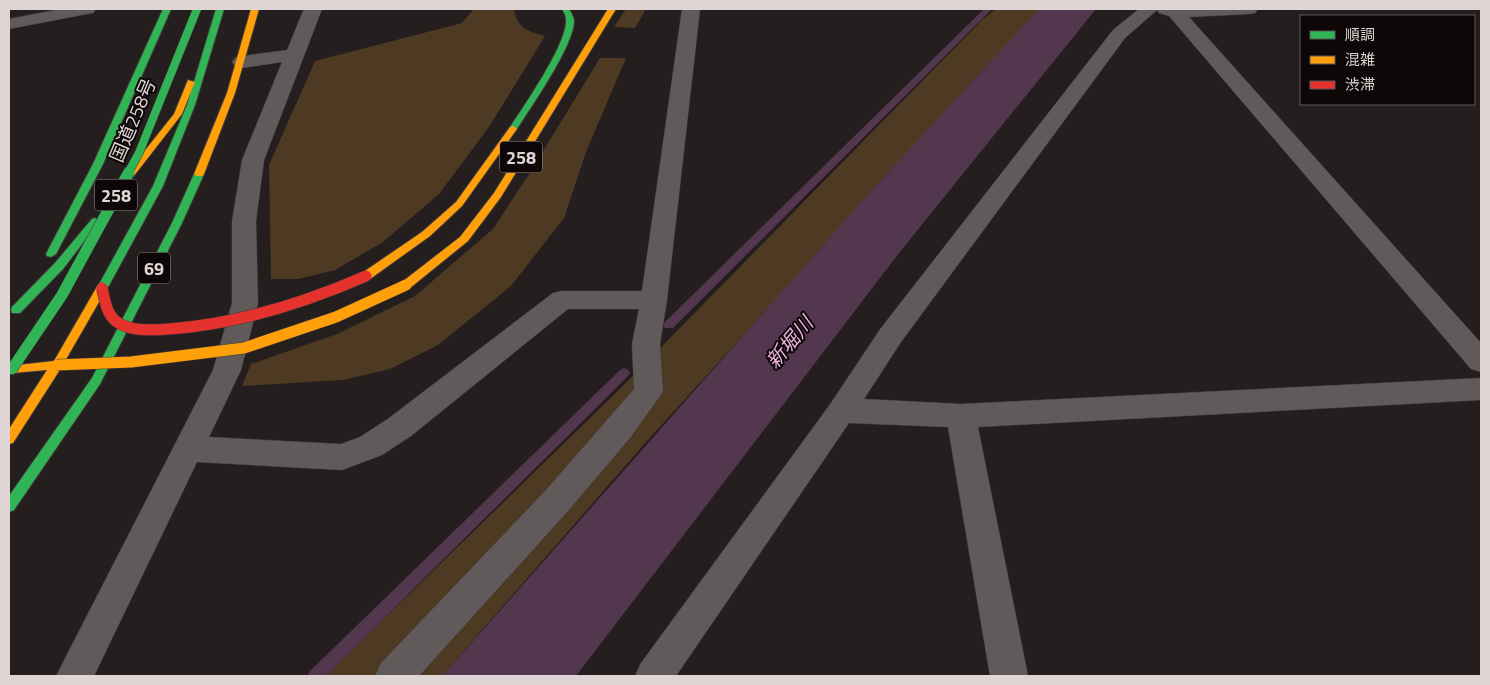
<svg xmlns="http://www.w3.org/2000/svg" width="1490" height="685" font-family="'Titillium Web','Noto Sans JP',sans-serif">
<style>
.green{fill:#4e3922}
.water{fill:#53374e}
.lines{fill:none;stroke-linecap:round;stroke-linejoin:round}
.stream{fill:#53374e;fill-rule:evenodd}
.street-casing{stroke:#403a3a;stroke-width:1}
.fast-casing{stroke:#403a3a;stroke-width:2}
.slow-casing{stroke:#403a3a;stroke-width:2}
.street{fill:#605a5a;fill-rule:evenodd}
.fast{fill:#30b455;fill-rule:evenodd}
.slow{fill:#ff9f0a;fill-rule:evenodd}
.fast-bridge-far1-casing{stroke:#403a3a;stroke-width:9;stroke-linecap:butt}
.fast-bridge-casing{stroke:#403a3a;stroke-width:12;stroke-linecap:butt}
.slow-bridge-casing{stroke:#403a3a;stroke-width:12;stroke-linecap:butt}
.jam-bridge-casing{stroke:#403a3a;stroke-width:12;stroke-linecap:butt}
.fast-bridge-far1{stroke:#30b455;stroke-width:8}
.fast-bridge{stroke:#30b455;stroke-width:11}
.slow-bridge{stroke:#ff9f0a;stroke-width:11}
.jam-bridge{stroke:#e5322d;stroke-width:11}
.labels{text-anchor:middle;dominant-baseline:central;stroke-width:4;stroke-linejoin:round;paint-order:stroke}
.shield{fill:#0d0707;stroke:#a09797;stroke-width:1}
.shield-label{font-size:18px;font-weight:bold;fill:#dfd5d5}
.street-label{font-size:19px;fill:#dfd5d5;stroke:#0d0707}
.water-label{font-size:20px;font-style:italic;fill:#edb5e4;stroke:#0d0707}
</style>
<rect width="100%" height="100%" fill="#251e1e"/>
<g class="green">
<path d="M474 9H514C518 29 527 31 545 36L489 127 439 194 383 242 335 270 298 279H271L269 165 315 61 462 23Z"/>
<path d="M626 9H646L635 28 614 27Z"/>
<path d="M996 9H1040L647 441 442 676H325L626 383 983 19Z"/>
<path d="M600 58H626L586 152 564 218 511 286 438 345 390 369 343 380 242 386 251 364 337 334 415 296 493 229 531 171Z"/>
</g>
<path class="water" d="M1039 9H1096L899 253 576 676H442L872 190Z"/>
<g class="lines">
<g class="stream">
<path d="M984 9H992L673 328H665L663 325 665 322Z"/>
<path d="M624 368 628 370 630 373 628 376 326 676H307L310 671 620 370Z"/>
</g>
<g class="street-casing">
<g id="street">
<path d="M61 9H96L93 13 87 14 9 29V19Z"/>
<path d="M304 9H322L264 160 256 221 258 303 241 370 209 437 341 444 360 437 389 418 553 293 562 291H642L682 9H700L667 300 660 344 663 392 630 438 568 511 419 676H375L381 663 545 491 634 389 632 344 639 309H568L411 436 382 455 342 470 197 462 94 676H56L213 370 232 303V221L242 160 282 62 242 68 235 66 232 62 235 58 242 56 287 50Z"/>
<path d="M1139 9H1258L1255 13 1249 14 1189 17 1481 343V372L1471 369 1169 16 1159 13 1157 10 1125 38 901 342 864 399 961 404 1481 378V400L978 427 1028 676H990L948 427 849 423 676 676H635L641 663 831 403 881 328 1113 30Z"/>
</g>
</g>
<g class="fast-casing">
<g id="fast">
<path d="M163 9H171L103 164 56 254 51 257 47 256 46 254 93 164Z"/>
<path d="M216 9H224L195 105 163 186 106 291H98L97 288 153 186 187 105Z"/>
<path d="M562 9H569C571 12 573 16 574 20 575 44 531 107 517 129L513 132 510 131 509 129C523 107 567 45 566 20 566 16 564 12 562 9Z"/>
<path d="M199 171 204 174 182 223 100 384 14 510 9 512V496L92 378 172 223 194 174Z"/>
<path d="M95 218 100 221 98 223 63 269 20 313H12L11 310 12 307 55 263 92 219Z"/>
</g>
</g>
<g class="slow-casing">
<g id="slow">
<path d="M251 9H259L235 93 204 174 202 176H196L194 174 227 93Z"/>
<path d="M608 9H616L501 197 468 241 410 288H402L401 285 402 282 460 237 494 193Z"/>
<path d="M188 80 195 82 182 114 133 177H127V173L174 114Z"/>
<path d="M513 126 517 129 462 206 430 236 370 279H362L361 276 362 273 422 232 456 202 510 127Z"/>
<path d="M102 284 107 288 61 368 13 443 9 444V429L47 370 12 373 9 372V366L54 361 98 285Z"/>
</g>
</g>
<use href="#street" class="street"/>
<use href="#fast" class="fast"/>
<use href="#slow" class="slow"/>
<g class="fast-bridge-far1-casing">
<path id="fast-bridge-far1" d="M128 173 139 153 197 9"/>
</g>
<g class="fast-bridge-casing">
<path id="fast-bridge" d="M12 369 62 295 129 172"/>
</g>
<g class="slow-bridge-casing">
<path id="slow-bridge" d="M57 365 131 362 244 348 336 317 406 285"/>
</g>
<g class="jam-bridge-casing">
<path id="jam-bridge" d="M102 288C105 300 106 314 117 322 131 332 153 330 169 329 238 324 302 304 366 276"/>
</g>
<use href="#fast-bridge-far1" class="fast-bridge-far1"/>
<use href="#fast-bridge" class="fast-bridge"/>
<use href="#slow-bridge" class="slow-bridge"/>
<use href="#jam-bridge" class="jam-bridge"/>
</g>
<g class="labels">
<g class="shield">
<rect x="500" y="141.5" width="42" height="31" rx="4"/>
<rect x="95" y="179.5" width="42" height="31" rx="4"/>
<rect x="138" y="252.5" width="32" height="31" rx="4"/>
</g>
<g class="shield-label">
<text x="521" y="157">258</text>
<text x="116" y="195">258</text>
<text x="154" y="268">69</text>
</g>
<g class="street-label">
<text transform="translate(132 120) rotate(-67)">国道258号</text>
</g>
<g class="water-label">
<text transform="translate(789 342) rotate(-50)">新堀川</text>
</g>
</g>
<rect width="1490" height="685" fill="none" stroke="#dfd5d5" stroke-width="20"/>
<rect x="1300" y="15" width="175" height="90" fill="#0d0707" stroke="#615959"/>
<rect x="1310" y="31" width="25" height="8" fill="#30b455" stroke="#615959"/>
<text x="1345" y="40" font-size="15" fill="#dfd5d5">順調</text>
<rect x="1310" y="56" width="25" height="8" fill="#ff9f0a" stroke="#615959"/>
<text x="1345" y="65" font-size="15" fill="#dfd5d5">混雑</text>
<rect x="1310" y="81" width="25" height="8" fill="#e5322d" stroke="#615959"/>
<text x="1345" y="90" font-size="15" fill="#dfd5d5">渋滞</text>
</svg>
